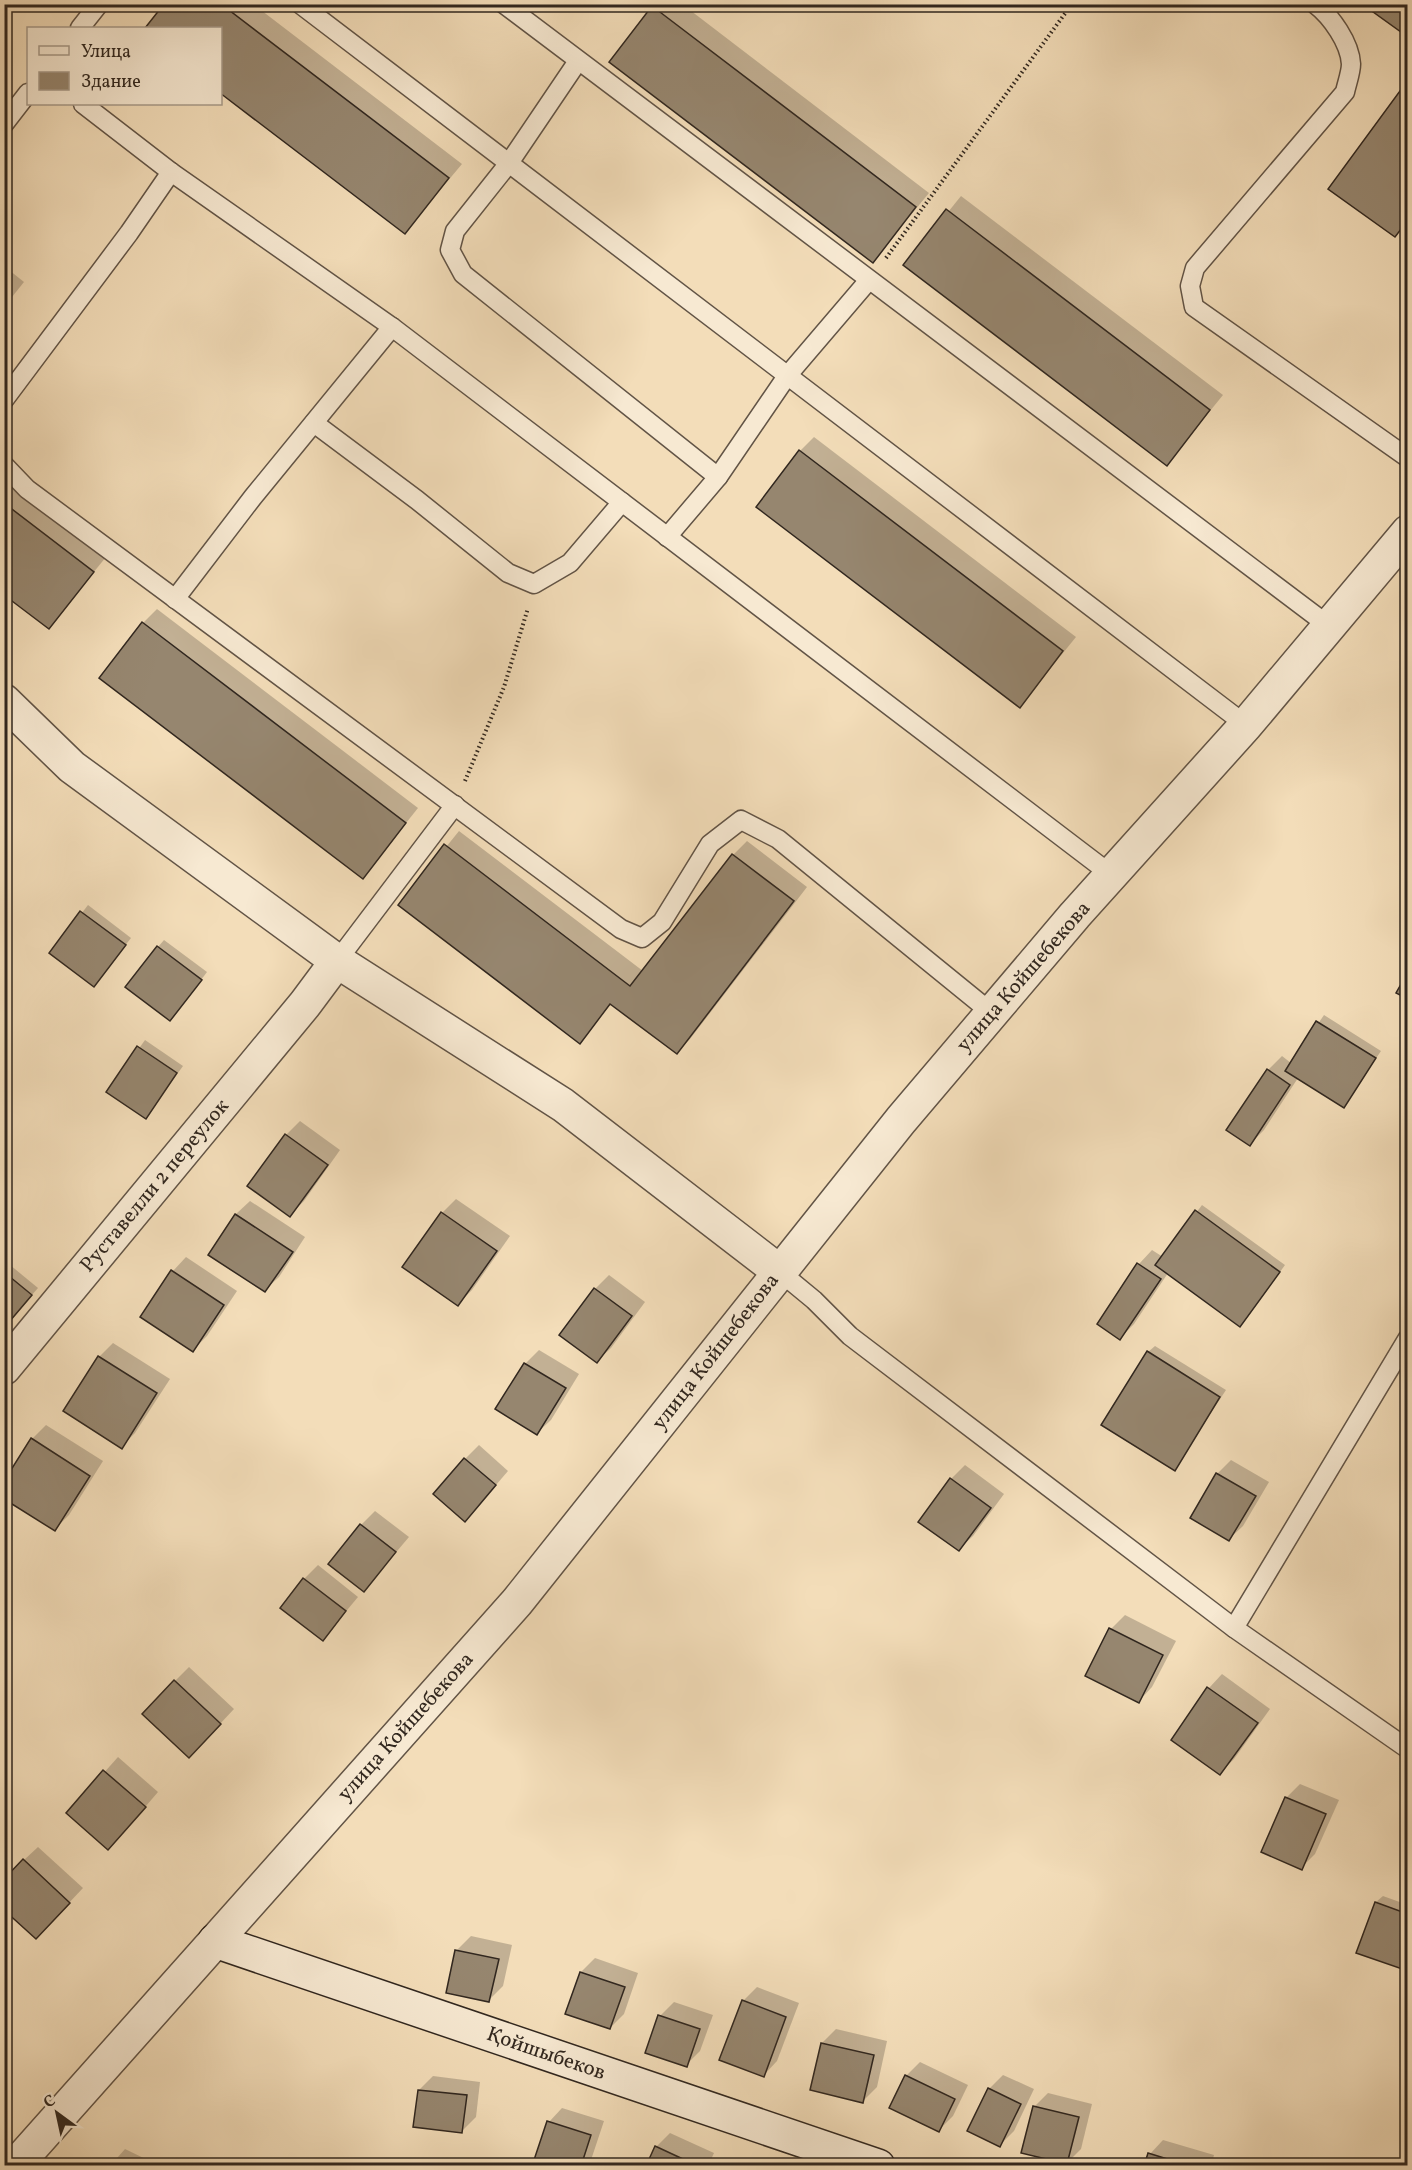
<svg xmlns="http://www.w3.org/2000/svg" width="1412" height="2170" font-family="Vollkorn,serif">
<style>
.shadow{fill:#0003}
.building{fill:#96866f;stroke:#31271f;stroke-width:1.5}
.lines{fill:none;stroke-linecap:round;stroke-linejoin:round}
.lane-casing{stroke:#625446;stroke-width:21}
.street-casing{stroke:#625446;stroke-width:36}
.secondary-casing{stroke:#31271f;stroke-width:36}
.path{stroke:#31271f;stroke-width:4;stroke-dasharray:1.5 3;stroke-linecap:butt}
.lane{stroke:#f7e9d2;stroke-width:18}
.street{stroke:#f7e9d2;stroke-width:33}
.secondary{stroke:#f7e9d2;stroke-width:33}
.labels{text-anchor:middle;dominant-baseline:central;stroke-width:6;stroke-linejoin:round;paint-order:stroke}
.street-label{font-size:21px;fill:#31271f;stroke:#f7e9d2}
</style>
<rect width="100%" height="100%" fill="#f3ddb9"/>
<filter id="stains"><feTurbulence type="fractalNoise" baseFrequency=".00333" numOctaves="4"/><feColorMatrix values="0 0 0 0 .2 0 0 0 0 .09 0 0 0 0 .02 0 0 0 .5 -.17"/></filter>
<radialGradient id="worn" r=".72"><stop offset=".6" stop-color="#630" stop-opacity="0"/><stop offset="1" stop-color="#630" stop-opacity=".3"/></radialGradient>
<g class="shadow">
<path d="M166 4H253L462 164 405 232 220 28H147Z"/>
<path d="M656 4H682L929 193 873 261 653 7Z"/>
<path d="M961 196 1223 395 1167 464 906 264Z"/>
<path d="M4 266 24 282 4 307Z"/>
<path d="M814 437 1076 637 1020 706 800 451Z"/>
<path d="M4 479 106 557 49 627 4 593Z"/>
<path d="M157 609 418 808 363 877 143 623Z"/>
<path d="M459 831 643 971 733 855 747 841 807 887 690 1039 676 1053 612 1003 579 1042 400 904Z"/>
<path d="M88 905 131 938 100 978 51 953Z"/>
<path d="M164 940 207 972 176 1013 158 947Z"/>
<path d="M1324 1015 1381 1051 1344 1106 1298 1078 1264 1130 1250 1144 1268 1070 1282 1056 1291 1063Z"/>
<path d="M145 1040 183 1066 146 1117 108 1092Z"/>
<path d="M300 1121 340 1150 304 1201 290 1215 286 1135Z"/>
<path d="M456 1199 510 1236 472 1290 458 1304 404 1266 442 1213Z"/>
<path d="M250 1201 305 1237 279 1277 265 1290 210 1254 236 1214Z"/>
<path d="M1202 1205 1285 1265 1247 1318 1240 1325 1168 1273 1134 1324 1120 1338 1099 1324 1139 1264 1152 1250 1163 1257Z"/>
<path d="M186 1257 237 1291 207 1336 193 1350 173 1271Z"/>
<path d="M4 1260 38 1288 4 1327Z"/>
<path d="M609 1275 645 1302 611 1348 597 1361 595 1289Z"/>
<path d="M113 1343 170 1379 135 1433 121 1447 99 1357Z"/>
<path d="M1155 1346 1226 1390 1174 1469 1148 1352Z"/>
<path d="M539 1350 579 1374 551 1420 537 1433 497 1409 525 1364Z"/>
<path d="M46 1425 103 1461 69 1515 55 1529 32 1439Z"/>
<path d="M479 1445 508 1471 478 1506 465 1459Z"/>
<path d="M1231 1460 1269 1482 1243 1526 1229 1539 1217 1474Z"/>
<path d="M965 1465 1004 1494 973 1536 959 1549 951 1479Z"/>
<path d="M375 1511 409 1537 364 1590 361 1525Z"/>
<path d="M318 1565 358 1597 323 1639 304 1579Z"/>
<path d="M1125 1615 1176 1641 1152 1687 1139 1701 1111 1629Z"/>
<path d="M189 1667 234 1709 203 1742 175 1681Z"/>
<path d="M1222 1674 1270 1709 1234 1759 1220 1773 1209 1688Z"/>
<path d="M118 1757 158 1792 122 1834 68 1813Z"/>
<path d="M1300 1784 1339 1800 1315 1854 1301 1868 1286 1798Z"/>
<path d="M38 1847 83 1888 50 1923 24 1860Z"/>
<path d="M1383 1896 1408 1905V1970L1358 1952 1376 1902Z"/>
<path d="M471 1936 512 1945 503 1986 489 2000 448 1992 457 1950Z"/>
<path d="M595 1958 638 1973 624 2014 610 2028 567 2013 581 1972Z"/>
<path d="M757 1987 799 2003 777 2061 764 2075 743 2001Z"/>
<path d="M674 2002 713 2015 700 2051 686 2065 660 2016Z"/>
<path d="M836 2029 887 2041 877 2087 863 2101 822 2043Z"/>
<path d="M920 2062 968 2085 953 2116 939 2130 906 2076Z"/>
<path d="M1003 2075 1034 2089 1014 2131 1000 2145 989 2089Z"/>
<path d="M433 2076 480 2082 476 2117 462 2131 419 2090Z"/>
<path d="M1048 2093 1092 2104 1081 2149 1067 2163 1034 2107Z"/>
<path d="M562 2108 604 2121 589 2166H534L549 2122Z"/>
<path d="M670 2133 714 2153 708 2166H648L656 2147Z"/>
<path d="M1163 2140 1214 2155 1211 2166H1146L1150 2154Z"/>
<path d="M125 2149 160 2166H110Z"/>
</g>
<g class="building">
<path d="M164 4H221L449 178 405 234 220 93V28H145Z"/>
<path d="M1362 4H1408V37Z"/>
<path d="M652 6 916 207 873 263 609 62Z"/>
<path d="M1408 80V220L1395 237 1328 189Z"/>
<path d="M946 209 1210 410 1167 466 903 265Z"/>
<path d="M799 450 1063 651 1020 708 756 507Z"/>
<path d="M4 503 94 572 49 629 4 595Z"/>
<path d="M142 622 406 823 363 879 99 678Z"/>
<path d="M444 844 630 986 732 854 794 901 677 1054 610 1004 580 1044 398 905Z"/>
<path d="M80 911 126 945 94 987 49 953Z"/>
<path d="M157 946 202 980 170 1021 125 987Z"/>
<path d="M1408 972V999L1396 993Z"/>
<path d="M1316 1021 1376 1058 1344 1108 1285 1071Z"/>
<path d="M137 1046 177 1073 146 1119 106 1092Z"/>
<path d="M1267 1069 1290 1085 1250 1146 1226 1130Z"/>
<path d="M285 1134 328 1165 290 1217 247 1186Z"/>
<path d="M1195 1210 1280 1272 1240 1327 1155 1265Z"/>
<path d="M441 1212 497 1251 458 1306 402 1267Z"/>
<path d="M235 1214 293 1252 265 1292 208 1255Z"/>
<path d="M1137 1263 1161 1279 1120 1340 1097 1324Z"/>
<path d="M171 1270 224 1305 193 1352 140 1317Z"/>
<path d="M4 1272 32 1295 4 1328Z"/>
<path d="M594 1288 632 1316 597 1363 559 1335Z"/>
<path d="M1147 1351 1220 1397 1175 1471 1101 1425Z"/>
<path d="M98 1356 157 1393 122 1449 63 1411Z"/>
<path d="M524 1363 566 1388 537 1435 495 1409Z"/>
<path d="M31 1438 90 1476 55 1531 4 1499V1481Z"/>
<path d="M464 1458 496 1485 465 1522 433 1494Z"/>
<path d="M1216 1473 1256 1496 1229 1541 1190 1518Z"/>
<path d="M950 1478 991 1508 959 1551 918 1522Z"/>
<path d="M360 1524 396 1552 364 1592 328 1564Z"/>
<path d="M303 1578 346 1611 323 1641 280 1608Z"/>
<path d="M1109 1628 1163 1655 1139 1703 1085 1676Z"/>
<path d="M174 1680 221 1724 189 1758 142 1714Z"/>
<path d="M1207 1687 1258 1723 1220 1775 1171 1740Z"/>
<path d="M103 1770 146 1807 108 1850 66 1813Z"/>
<path d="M1285 1797 1326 1814 1302 1870 1261 1852Z"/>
<path d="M23 1859 70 1903 36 1939 4 1910V1879Z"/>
<path d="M1375 1902 1408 1914V1971L1356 1953Z"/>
<path d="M455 1950 499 1959 489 2002 446 1993Z"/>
<path d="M580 1972 625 1987 610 2029 565 2014Z"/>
<path d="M742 2000 786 2017 764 2077 719 2060Z"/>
<path d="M658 2015 700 2029 687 2067 645 2053Z"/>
<path d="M821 2043 874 2055 863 2103 810 2090Z"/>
<path d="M905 2075 955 2099 939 2132 889 2108Z"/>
<path d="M988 2088 1021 2104 1000 2147 967 2131Z"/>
<path d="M418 2090 467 2095 462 2133 413 2127Z"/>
<path d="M1033 2106 1079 2117 1067 2164 1021 2153Z"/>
<path d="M547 2121 591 2135 581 2166H532Z"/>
<path d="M655 2146 698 2166H646Z"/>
<path d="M1148 2153 1190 2166H1144Z"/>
</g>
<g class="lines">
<g class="lane-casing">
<g id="lane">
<path d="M300 4 1246 725"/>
<path d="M504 4 1329 626"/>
<path d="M1315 4C1331 16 1350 43 1351 64 1351 72 1347 83 1345 92L1195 268 1190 286 1194 307 1408 458"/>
<path d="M80 28 99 4"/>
<path d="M578 61 509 163 455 231 450 250 463 274 718 477 787 376 869 280"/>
<path d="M83 104 171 172 392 327 1113 876"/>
<path d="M4 124 28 93"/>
<path d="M4 400 129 233 171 172"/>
<path d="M314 423 417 500 508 573 534 584 570 563 622 502"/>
<path d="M4 465 27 489 621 929 642 938 662 922 710 844 741 820 778 839 993 1014"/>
<path d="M667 537 718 477"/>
<path d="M175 599 253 497 392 327"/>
<path d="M337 961 455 805"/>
<path d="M780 1272 814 1300 850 1336 1234 1628 1408 1749"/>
<path d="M1234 1628 1408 1338"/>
</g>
</g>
<g class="street-casing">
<g id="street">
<path d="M4 701 72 767 337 961 563 1105 780 1272"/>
<path d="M4 1368 305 1004 337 961"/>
<path d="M15 2166 517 1602 901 1120 1075 915 1246 725 1408 532"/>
</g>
</g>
<g class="secondary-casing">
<path id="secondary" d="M215 1941 878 2166"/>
</g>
<g class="path">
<path d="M886 258 1072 4"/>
<path d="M465 781 504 687 528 608"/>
</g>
<use href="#lane" class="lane"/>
<use href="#street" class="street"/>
<use href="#secondary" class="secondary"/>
</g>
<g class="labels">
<g class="street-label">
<text transform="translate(1024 977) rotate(-49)">улица Койшебекова</text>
<text transform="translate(155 1186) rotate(-50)">Руставелли 2 переулок</text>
<text transform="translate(716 1352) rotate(-52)">улица Койшебекова</text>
<text transform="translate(406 1727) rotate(-48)">улица Койшебекова</text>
<text transform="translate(546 2054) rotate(19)">Қойшыбеков</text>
</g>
</g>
<rect width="1412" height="2170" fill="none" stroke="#f3ddb9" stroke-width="24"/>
<rect x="6" y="6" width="1400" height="2158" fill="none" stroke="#31271f" stroke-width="3"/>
<rect x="12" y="12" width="1388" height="2146" fill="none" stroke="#31271f" stroke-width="1.5"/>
<rect x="27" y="27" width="195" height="78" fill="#f7e9d2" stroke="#a89b8a" stroke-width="1.5"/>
<rect x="39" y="46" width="30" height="9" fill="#f7e9d2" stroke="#a89b8a" stroke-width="1.5"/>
<text x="81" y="57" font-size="18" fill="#31271f">Улица</text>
<rect x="39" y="72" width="30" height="18" fill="#96866f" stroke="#a89b8a" stroke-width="1.5"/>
<text x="81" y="87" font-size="18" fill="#31271f">Здание</text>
<g transform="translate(57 2113) rotate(327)" stroke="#f7e9d2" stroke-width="4.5" paint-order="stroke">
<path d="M0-4.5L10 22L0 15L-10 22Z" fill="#31271f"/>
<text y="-9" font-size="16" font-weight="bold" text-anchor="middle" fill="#31271f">С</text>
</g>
<rect width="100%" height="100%" filter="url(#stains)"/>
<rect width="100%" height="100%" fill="url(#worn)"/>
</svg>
